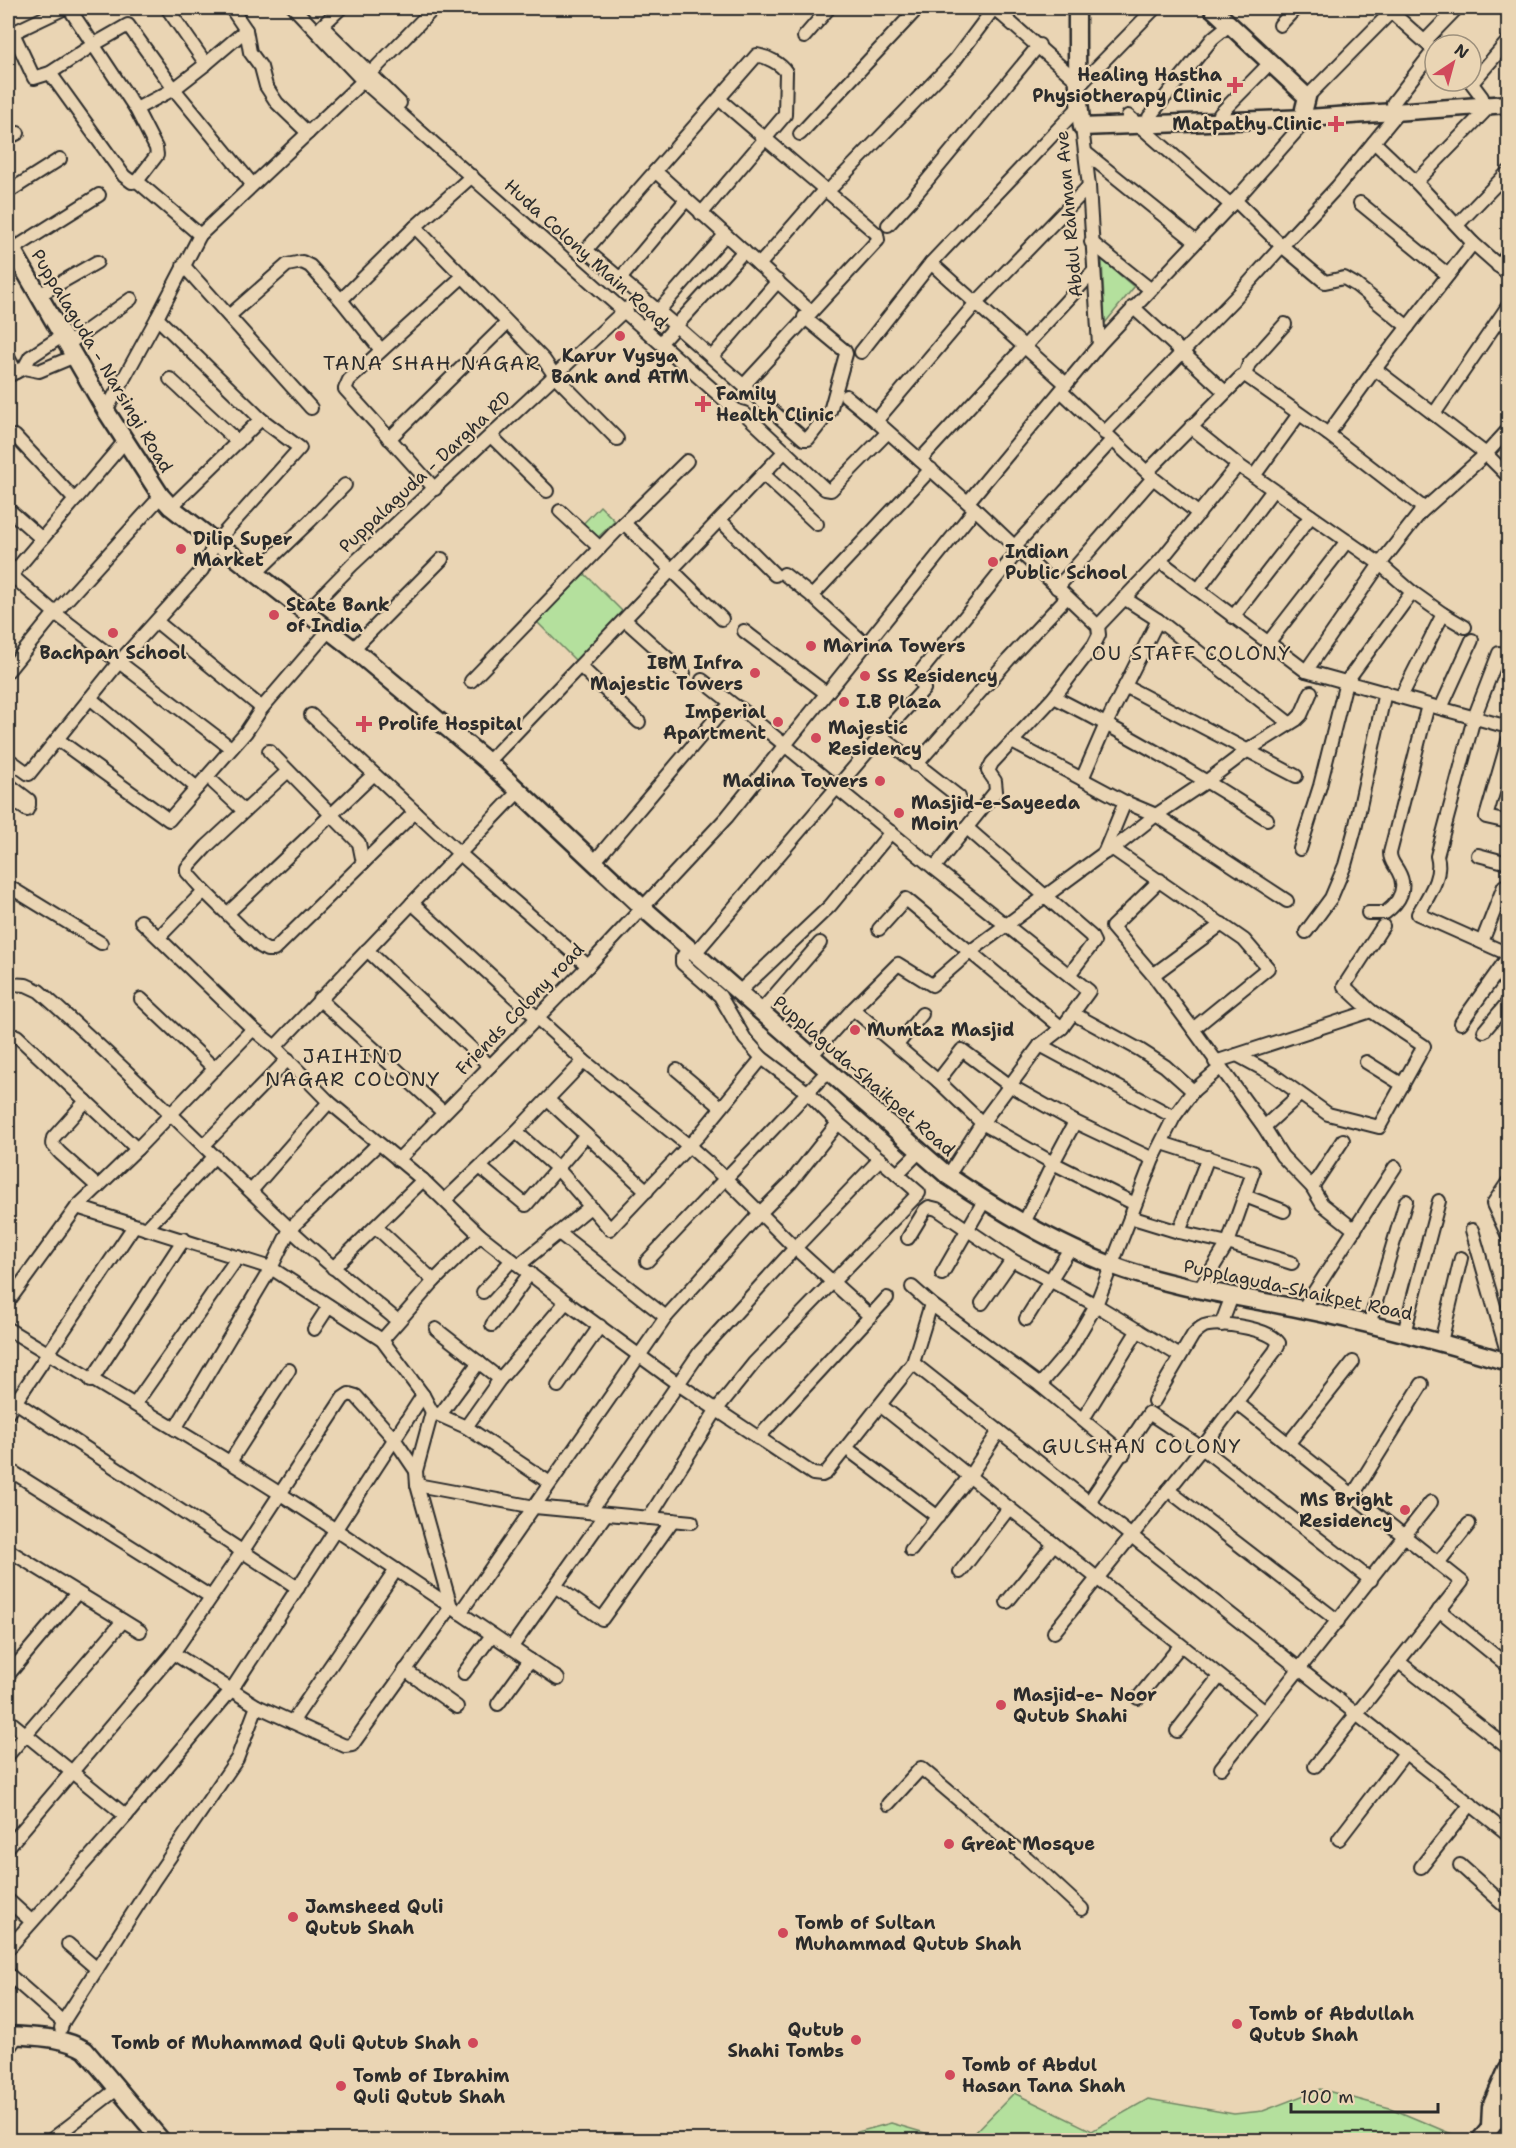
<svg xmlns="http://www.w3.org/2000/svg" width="1516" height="2148" font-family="'Shantell Sans',sans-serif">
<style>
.green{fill:#b4e09d;stroke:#708664;stroke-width:1.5}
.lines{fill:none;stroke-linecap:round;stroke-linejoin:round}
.street-casing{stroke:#2b2b2b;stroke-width:16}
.secondary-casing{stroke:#2b2b2b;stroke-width:21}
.street{stroke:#ead5b4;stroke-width:12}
.secondary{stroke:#ead5b4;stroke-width:16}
.poi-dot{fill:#d1495b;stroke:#ead5b4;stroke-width:2}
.labels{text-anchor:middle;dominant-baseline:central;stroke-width:4.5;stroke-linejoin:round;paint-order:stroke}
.poi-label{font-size:18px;font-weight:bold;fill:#2b2b2b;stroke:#ead5b4;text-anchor:start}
.street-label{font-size:18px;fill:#2b2b2b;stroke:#ead5b4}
.neighbourhood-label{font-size:20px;letter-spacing:1.5px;fill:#2b2b2b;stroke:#ead5b4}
</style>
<rect width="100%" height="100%" fill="#ead5b4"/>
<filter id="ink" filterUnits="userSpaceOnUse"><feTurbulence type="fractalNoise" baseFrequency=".0167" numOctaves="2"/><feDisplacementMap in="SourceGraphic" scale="12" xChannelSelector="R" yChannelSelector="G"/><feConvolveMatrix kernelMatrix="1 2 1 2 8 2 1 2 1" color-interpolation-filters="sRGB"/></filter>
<g filter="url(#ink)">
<g class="green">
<path d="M1102 260 1134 287 1105 323Z"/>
<path d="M600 506 615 521 593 542 579 528Z"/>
<path d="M585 574 624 613 576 661 537 622Z"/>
<path d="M1320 2089 1390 2108 1461 2138 1458 2140H968L1014 2093 1092 2131 1148 2099 1234 2114 1263 2111Z"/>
<path d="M891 2123 949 2140H828Z"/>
</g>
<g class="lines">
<g class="street-casing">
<g id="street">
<path d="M69 8 136 109 156 148 157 155 137 181"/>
<path d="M231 8 246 30 250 52 261 67 266 86 277 103 308 133"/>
<path d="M294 8 363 81 737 411 744 413 825 489 831 490 888 432"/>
<path d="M994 8 1076 80"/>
<path d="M1387 8 1435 51"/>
<path d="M1280 25 1296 8"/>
<path d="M322 26 341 8"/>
<path d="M327 31 400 103"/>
<path d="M13 33 34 78 50 73 93 45 128 25 174 89 252 184"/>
<path d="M8 35 65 8"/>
<path d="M804 37 829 8"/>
<path d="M1425 41 1457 8"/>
<path d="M206 64 246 30"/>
<path d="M50 73 124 176 132 182 137 181 200 235"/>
<path d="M1470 81 1482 97"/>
<path d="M1472 83 1508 41"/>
<path d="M1077 88 1155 8"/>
<path d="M1307 97 1391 12"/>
<path d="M719 99 877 234 878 240 744 385"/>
<path d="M1393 103 1434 50"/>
<path d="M136 109 174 89 206 64 167 8"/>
<path d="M1220 114 1270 63"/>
<path d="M1128 116 1231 205"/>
<path d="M1149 117 1213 38 1229 25"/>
<path d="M1082 127 1089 186 1099 345"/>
<path d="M800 134 918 8"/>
<path d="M8 138 18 133"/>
<path d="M1374 142 1416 182 1473 243 1508 274"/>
<path d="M1086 153 1195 241"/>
<path d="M655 171 810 311"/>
<path d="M1416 182 1492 104"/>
<path d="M833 186 955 60 994 8"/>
<path d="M8 192 60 159"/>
<path d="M1235 200 1282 246 1337 187 1400 110"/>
<path d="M1360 203 1448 275"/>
<path d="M701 214 785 115 786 72C780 63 767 57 757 55L586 250 676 326 804 439H808L830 411 846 354 845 351 804 317"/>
<path d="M888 225 911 200 1039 45"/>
<path d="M1457 225 1508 172"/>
<path d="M415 227 544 360 555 376 617 439"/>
<path d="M1091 242 1150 289"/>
<path d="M12 250 99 195"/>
<path d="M931 263 1066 384"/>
<path d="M183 265 311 408"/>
<path d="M759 265 825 189"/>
<path d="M1498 266 1508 255"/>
<path d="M620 279 686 200"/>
<path d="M39 295 97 262"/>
<path d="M341 300 415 227 472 176"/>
<path d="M1133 307 1225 392"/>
<path d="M229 316 287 265 302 262 310 266 341 300 381 350"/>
<path d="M647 324 725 235"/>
<path d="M664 339 744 251"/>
<path d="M68 344 131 299"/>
<path d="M861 352 931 263 1078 108"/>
<path d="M8 357 16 372"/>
<path d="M712 357 778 281"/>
<path d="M24 368 30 357 62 336"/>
<path d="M1375 369 1486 454 1508 476"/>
<path d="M1245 375 1249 364 1285 324"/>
<path d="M8 376 24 368 39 371 75 356"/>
<path d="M170 379 238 442"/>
<path d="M1061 391 1153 478 1199 514"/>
<path d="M846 396 876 421 976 303 1089 186"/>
<path d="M106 411 157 318 200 235 363 81 434 8"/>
<path d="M1434 414 1508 306"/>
<path d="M876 421 975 509 1098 626 1099 635 1094 645 1054 697 992 763 988 771 995 781 996 791 934 868"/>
<path d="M1191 427 1238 465 1380 564 1412 592 1443 614 1465 627"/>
<path d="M1104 433 1236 297 1282 246 1325 282 1344 278 1356 285 1408 327"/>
<path d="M1328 434 1375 369 1473 243"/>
<path d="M15 436 75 500"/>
<path d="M491 436 547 491"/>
<path d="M389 439 507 323"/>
<path d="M920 460 1093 272"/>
<path d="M1147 472 1241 377 1245 375 1328 434 1421 506 1420 513 1380 564 1306 671"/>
<path d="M763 474 817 524"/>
<path d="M1254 476 1299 414"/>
<path d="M435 489 345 389 349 380 462 277"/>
<path d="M968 502 1099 345 1231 205 1308 118"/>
<path d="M171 507 261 419"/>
<path d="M8 509 42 539"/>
<path d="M560 511 600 548"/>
<path d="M1420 513 1486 454 1508 430"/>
<path d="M720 520 775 575"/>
<path d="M624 523 722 619"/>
<path d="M1014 547 1112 440"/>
<path d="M1160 561 1306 671 1508 727"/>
<path d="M255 574 310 521 345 485"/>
<path d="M784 574 812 596 865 644"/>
<path d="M11 575 55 613 231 748"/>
<path d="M8 579 125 441"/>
<path d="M1057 588 1153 478"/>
<path d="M1198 590 1273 490"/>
<path d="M812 596 931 469"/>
<path d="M1124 598 1158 620"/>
<path d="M306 612 352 565 627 308"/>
<path d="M1233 617 1311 516"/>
<path d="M625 620 684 673"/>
<path d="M157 622 262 708"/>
<path d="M1098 626 1160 561 1238 465"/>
<path d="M744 631 826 693"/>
<path d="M1268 643 1347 541"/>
<path d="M353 649 442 559"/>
<path d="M1499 653 1474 718 1437 856C1443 877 1428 896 1418 914L1508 954"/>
<path d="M581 667 639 722"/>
<path d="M8 671 55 613 161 496"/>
<path d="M702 680 735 706"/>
<path d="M471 681 624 523 687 461"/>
<path d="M1125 686 1296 776"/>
<path d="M1054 697C1127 734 1198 775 1267 819"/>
<path d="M1401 697 1443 614"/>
<path d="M90 698 197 788"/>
<path d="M1441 708 1472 640"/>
<path d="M311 715 460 854 588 966"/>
<path d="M881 736 959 797"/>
<path d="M57 739 169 820 246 732 262 708 329 630"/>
<path d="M1508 741 1486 817 1508 822"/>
<path d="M1012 742 1082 779"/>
<path d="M269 751 359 843 363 863"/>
<path d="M8 759 29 774 119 662 202 570 215 543 300 448 261 419 157 318"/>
<path d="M488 762 785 451"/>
<path d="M916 765 1009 659 1067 597"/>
<path d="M288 771 207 846 187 868V872L204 891 260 946 267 950H274L415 812"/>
<path d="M214 783 244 811"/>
<path d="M8 784 29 800V805L27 810 8 797"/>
<path d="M967 828 1091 936 1094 942 1069 975"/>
<path d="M1113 849 1244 940 1268 968 1193 1029"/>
<path d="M1300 849 1320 786 1346 682 1412 592"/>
<path d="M1104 853 1125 802"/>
<path d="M1478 855 1508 863"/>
<path d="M595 861 717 717 727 708 735 706 741 709 934 868 1089 991 1062 1028 1040 1045 982 1123 948 1176"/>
<path d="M1160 880 1112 927 1153 975 1193 1029 1264 1127 1282 1156 1312 1187 1322 1204 1355 1230"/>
<path d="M8 886 101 943"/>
<path d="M1287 901 1156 815 1125 802 1082 779 1106 724 1158 620 1289 723"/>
<path d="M412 903 584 1061 689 1146 725 1178 795 1248 870 1316"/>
<path d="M228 913 374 774"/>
<path d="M1368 913H1385C1400 902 1408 888 1398 871 1394 864 1390 861 1390 853L1428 705"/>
<path d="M141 921 253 1029 275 1047 329 1102 423 1180 480 1235 566 1302 678 1384 813 1474 822 1475 826 1473 913 1363 931 1304 1040 1385 1124 1454"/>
<path d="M879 929 906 899 1062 1028"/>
<path d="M1306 932 1331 898 1345 865 1355 829 1385 692"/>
<path d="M159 937 204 891"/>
<path d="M1482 942 1504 886"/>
<path d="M367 950 490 1066"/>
<path d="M695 953 881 736 924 689 917 676 1018 551"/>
<path d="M1153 975 1222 924"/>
<path d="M8 984 26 985 39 991C126 1067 206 1150 290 1229 325 1262 362 1291 398 1321"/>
<path d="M739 992 830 906 891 832"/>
<path d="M141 999 215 1069"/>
<path d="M319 999 443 1112"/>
<path d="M761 1011 820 943"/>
<path d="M1074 1014 1140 1050 1165 1066 1193 1091"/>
<path d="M1461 1023 1508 957"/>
<path d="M1484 1031 1508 1002"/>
<path d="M17 1036 137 1149"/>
<path d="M897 1045 922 1014"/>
<path d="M1040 1045 1174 1117"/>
<path d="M275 1047 519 791"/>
<path d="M1237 1055 1272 1074 1328 1114 1379 1127 1424 1046 1371 1011 1344 986 1383 926"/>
<path d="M811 1056 853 1009"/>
<path d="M1215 1062 1371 1011"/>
<path d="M1366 1062 1403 1085"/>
<path d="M677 1070 721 1107"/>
<path d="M938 1081 962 1050 1009 1085 1075 1122 1153 1159"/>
<path d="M548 1100 647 1191"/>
<path d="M86 1101 53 1138 52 1144 60 1153 98 1187"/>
<path d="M1264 1127 1296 1098"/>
<path d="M516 1132 557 1168 610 1229 700 1134 762 1058"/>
<path d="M1162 1143 1253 1172 1228 1243 1292 1263"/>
<path d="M204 1145 288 1059"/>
<path d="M398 1160 588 966 727 817 975 509"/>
<path d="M480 1167 526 1205 586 1135"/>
<path d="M897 1174 920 1151"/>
<path d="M1508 1182 1493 1204 1508 1236"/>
<path d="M1312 1187 1343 1140"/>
<path d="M251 1191 329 1102"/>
<path d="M1245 1196 1284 1211"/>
<path d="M445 1200 516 1132 584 1061"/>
<path d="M1135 1204 1053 1163 982 1123 938 1081 853 1009 898 964 932 985 971 951 1104 853 1113 849 1156 815 1207 781 1248 750 1296 720 1301 715 1311 692"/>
<path d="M77 1207 271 1268 382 1340 423 1395 432 1412 466 1427 550 1483"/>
<path d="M1130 1217 1179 1232 1228 1243 1199 1290"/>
<path d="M1024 1223 1053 1163 1075 1122"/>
<path d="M376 1227 434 1281"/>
<path d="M146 1229 215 1156"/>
<path d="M1472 1230 1508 1355"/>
<path d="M1179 1232 1208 1157"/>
<path d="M559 1233 666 1317"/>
<path d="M908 1238 925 1210 929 1207 937 1209 1012 1260 1096 1305 1180 1356"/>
<path d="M647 1261 828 1071"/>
<path d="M519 1265 590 1207"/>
<path d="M333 1268 423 1180"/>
<path d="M1508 1269V1267"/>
<path d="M942 1274 984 1201"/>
<path d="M912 1287 931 1304"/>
<path d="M483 1292 512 1260"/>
<path d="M8 1302 77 1207 137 1149 253 1029"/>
<path d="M982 1303 1012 1260"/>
<path d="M1303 1309 1395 1167"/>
<path d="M1026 1319 1071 1247"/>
<path d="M492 1325 530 1273"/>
<path d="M1221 1325 1232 1296"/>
<path d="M1369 1325 1406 1201"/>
<path d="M8 1329C98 1384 190 1436 279 1493 373 1553 466 1617 558 1679"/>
<path d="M314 1329 329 1306"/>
<path d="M436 1329 500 1379"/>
<path d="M1404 1333 1439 1201"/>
<path d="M382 1340 434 1281 480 1235"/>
<path d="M1441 1342 1461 1258"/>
<path d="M913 1363 1508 1834"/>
<path d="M91 1381 184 1239"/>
<path d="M1040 1385 1069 1351 1096 1305 1153 1159 1174 1117 1193 1091 1220 1068"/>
<path d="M558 1386 600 1326"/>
<path d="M8 1397 298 1588"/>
<path d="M1237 1403 1462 1582 1315 1766"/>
<path d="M135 1404 238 1257"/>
<path d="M880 1405 1265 1712"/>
<path d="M8 1413 134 1226"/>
<path d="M440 1415 479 1362"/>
<path d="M1083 1419 1138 1330"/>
<path d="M466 1427 500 1379 566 1302"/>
<path d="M175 1429 271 1268 290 1229 378 1144"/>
<path d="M758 1438 887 1298"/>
<path d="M1288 1444 1353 1362"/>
<path d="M846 1448 938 1517"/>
<path d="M230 1462 289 1370"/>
<path d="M8 1469 211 1597"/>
<path d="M417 1485 535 1507 692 1522"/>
<path d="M1168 1490 1338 1621"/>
<path d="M1353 1495 1422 1384"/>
<path d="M1089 1502 1149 1413 1202 1448 1371 1580"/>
<path d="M590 1512 700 1352 795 1248 880 1159"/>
<path d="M649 1518 717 1409 754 1363 919 1193 838 1123 807 1092 762 1058 745 1039 720 996 682 963V958L689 948"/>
<path d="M8 1550 140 1631"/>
<path d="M911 1550 969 1477 999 1431"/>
<path d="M1438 1563 1469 1524"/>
<path d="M960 1572 1009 1508"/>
<path d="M555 1586 602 1619 673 1520"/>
<path d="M1007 1602 1054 1544"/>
<path d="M1439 1610 1508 1666"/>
<path d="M460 1613 666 1317 760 1213 791 1182 838 1123"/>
<path d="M1054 1632 1202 1448 1275 1351 1279 1343C1270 1329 1225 1322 1208 1325 1201 1326 1198 1330 1193 1335L1154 1401"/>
<path d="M511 1648 606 1514"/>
<path d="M173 1653 257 1706 345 1746 352 1745 451 1607 417 1485 416 1471 432 1412"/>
<path d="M1399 1662 1508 1748"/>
<path d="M405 1670 457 1707"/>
<path d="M464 1673 492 1635"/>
<path d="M8 1675 77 1593"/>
<path d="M1138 1698 1180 1646"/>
<path d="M498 1704 530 1660"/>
<path d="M8 1720 126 1816"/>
<path d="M292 1722 396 1570"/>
<path d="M1177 1731 1219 1677"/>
<path d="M8 1755 123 1621"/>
<path d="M1221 1768 1431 1502"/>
<path d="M888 1804 921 1768 1027 1858 1082 1909"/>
<path d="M1339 1839 1405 1753"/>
<path d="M8 1847 173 1653 242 1552 343 1398 349 1394 356 1396 395 1440 416 1471"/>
<path d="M1460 1865 1508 1908"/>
<path d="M1421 1867 1471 1804"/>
<path d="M8 1900 31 1921"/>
<path d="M68 1944 97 1969"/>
<path d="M8 1949 126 1816 232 1689 423 1395"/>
<path d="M8 1974 63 2022 61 2028"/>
<path d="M63 2022 154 1880 237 1759 257 1706"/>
<path d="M8 2049 17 2036"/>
<path d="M51 2140 117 2089"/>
</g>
</g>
<g class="secondary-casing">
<g id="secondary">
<path d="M1077 8C1077 48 1076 87 1082 127L1308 118 1508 104"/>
<path d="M1212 8 1307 97 1304 109"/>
<path d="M8 242 106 411 161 496 171 507 353 649 488 762 642 907 948 1176C998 1210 1053 1243 1111 1265 1172 1288 1238 1296 1301 1309 1371 1323 1440 1342 1508 1362"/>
<path d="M8 2035C34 2037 62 2036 85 2050L161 2140"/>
<path d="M1490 2126 1491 2107 1508 2068"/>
<path d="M1480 2140C1491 2128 1502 2114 1508 2100"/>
</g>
</g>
<use href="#street" class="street"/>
<use href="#secondary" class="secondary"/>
</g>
</g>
<g class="poi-dot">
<path d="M1232 76h6v6h6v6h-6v6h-6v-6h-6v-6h6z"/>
<path d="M1333 115h6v6h6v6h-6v6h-6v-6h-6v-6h6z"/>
<circle cx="620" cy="336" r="6"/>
<path d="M700 395h6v6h6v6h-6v6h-6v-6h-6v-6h6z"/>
<circle cx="181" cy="549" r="6"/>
<circle cx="993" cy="562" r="6"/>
<circle cx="274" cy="615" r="6"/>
<circle cx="113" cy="633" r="6"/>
<circle cx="811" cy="646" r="6"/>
<circle cx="755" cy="673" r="6"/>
<circle cx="865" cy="676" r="6"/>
<circle cx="844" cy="702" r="6"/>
<circle cx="778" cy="722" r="6"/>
<path d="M361 715h6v6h6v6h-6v6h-6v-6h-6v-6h6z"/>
<circle cx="816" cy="738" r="6"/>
<circle cx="880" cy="781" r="6"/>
<circle cx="899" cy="813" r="6"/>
<circle cx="855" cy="1030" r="6"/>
<circle cx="1405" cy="1510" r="6"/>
<circle cx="1001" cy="1705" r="6"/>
<circle cx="949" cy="1844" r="6"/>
<circle cx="293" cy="1917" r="6"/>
<circle cx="783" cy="1933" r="6"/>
<circle cx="1237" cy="2024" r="6"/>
<circle cx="856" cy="2040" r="6"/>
<circle cx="473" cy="2043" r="6"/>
<circle cx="950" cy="2075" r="6"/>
<circle cx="341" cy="2086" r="6"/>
</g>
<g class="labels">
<g class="poi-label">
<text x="1222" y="75" text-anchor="end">Healing Hastha<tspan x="1222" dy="21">Physiotherapy Clinic</tspan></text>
<text x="1322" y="124" text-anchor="end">Matpathy Clinic</text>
<text x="620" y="356" text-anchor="middle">Karur Vysya<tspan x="620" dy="21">Bank and ATM</tspan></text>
<text x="716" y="394">Family<tspan x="716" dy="21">Health Clinic</tspan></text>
<text x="193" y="539">Dilip Super<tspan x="193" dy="21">Market</tspan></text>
<text x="1005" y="552">Indian<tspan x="1005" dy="21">Public School</tspan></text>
<text x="286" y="605">State Bank<tspan x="286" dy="21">of India</tspan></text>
<text x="823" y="646">Marina Towers</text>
<text x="113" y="653" text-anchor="middle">Bachpan School</text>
<text x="743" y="663" text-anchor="end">IBM Infra<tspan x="743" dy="21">Majestic Towers</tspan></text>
<text x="877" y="676">SS Residency</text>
<text x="856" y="702">I.B Plaza</text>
<text x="766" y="712" text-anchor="end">Imperial<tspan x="766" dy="21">Apartment</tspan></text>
<text x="378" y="724">Prolife Hospital</text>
<text x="828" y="728">Majestic<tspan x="828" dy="21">Residency</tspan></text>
<text x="868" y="781" text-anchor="end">Madina Towers</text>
<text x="911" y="803">Masjid-e-Sayeeda<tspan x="911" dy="21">Moin</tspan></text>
<text x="867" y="1030">Mumtaz Masjid</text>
<text x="1393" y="1500" text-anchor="end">MS Bright<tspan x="1393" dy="21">Residency</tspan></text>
<text x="1013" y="1695">Masjid-e- Noor<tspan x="1013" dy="21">Qutub Shahi</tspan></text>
<text x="961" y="1844">Great Mosque</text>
<text x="305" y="1907">Jamsheed Quli<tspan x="305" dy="21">Qutub Shah</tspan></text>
<text x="795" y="1923">Tomb of Sultan<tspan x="795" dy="21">Muhammad Qutub Shah</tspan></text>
<text x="1249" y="2014">Tomb of Abdullah<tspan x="1249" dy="21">Qutub Shah</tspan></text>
<text x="844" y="2030" text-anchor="end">Qutub<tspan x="844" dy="21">Shahi Tombs</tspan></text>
<text x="461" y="2043" text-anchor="end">Tomb of Muhammad Quli Qutub Shah</text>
<text x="962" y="2065">Tomb of Abdul<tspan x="962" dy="21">Hasan Tana Shah</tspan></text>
<text x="353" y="2076">Tomb of Ibrahim<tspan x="353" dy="21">Quli Qutub Shah</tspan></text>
</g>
<g class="street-label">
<text transform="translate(1069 214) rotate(-95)">Abdul Rahman Ave</text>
<text transform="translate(586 254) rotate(42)">Huda Colony Main Road</text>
<text transform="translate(102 361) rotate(59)">Puppalaguda - Narsingi Road</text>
<text transform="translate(425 472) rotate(-43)">Puppalaguda - Dargha RD</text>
<text transform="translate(520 1009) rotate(-46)">Friends Colony road</text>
<text transform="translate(864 1076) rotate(41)">Pupplaguda-Shaikpet Road</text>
<text transform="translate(1298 1290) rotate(12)">Pupplaguda-Shaikpet Road</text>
</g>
<g class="neighbourhood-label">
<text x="432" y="363">TANA SHAH NAGAR</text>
<text x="1192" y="653">OU STAFF COLONY</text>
<text x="353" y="1056">JAIHIND<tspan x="353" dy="23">NAGAR COLONY</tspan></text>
<text x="1142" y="1446">GULSHAN COLONY</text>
</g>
</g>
<rect width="1516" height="2148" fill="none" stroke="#ead5b4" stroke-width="30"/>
<rect x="15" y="15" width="1486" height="2118" fill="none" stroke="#2b2b2b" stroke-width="2" filter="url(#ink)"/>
<g transform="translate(1453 63) rotate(36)"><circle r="28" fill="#ead5b4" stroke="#9e917d" stroke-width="1.5"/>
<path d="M0-4.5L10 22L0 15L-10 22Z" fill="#d1495b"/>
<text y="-9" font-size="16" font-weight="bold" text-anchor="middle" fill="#2b2b2b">N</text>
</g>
<path d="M1291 2103v9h147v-9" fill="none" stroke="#2b2b2b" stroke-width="3"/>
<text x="1300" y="2103" font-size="18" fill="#2b2b2b" stroke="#ead5b4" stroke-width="4.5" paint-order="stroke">100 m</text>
</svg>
